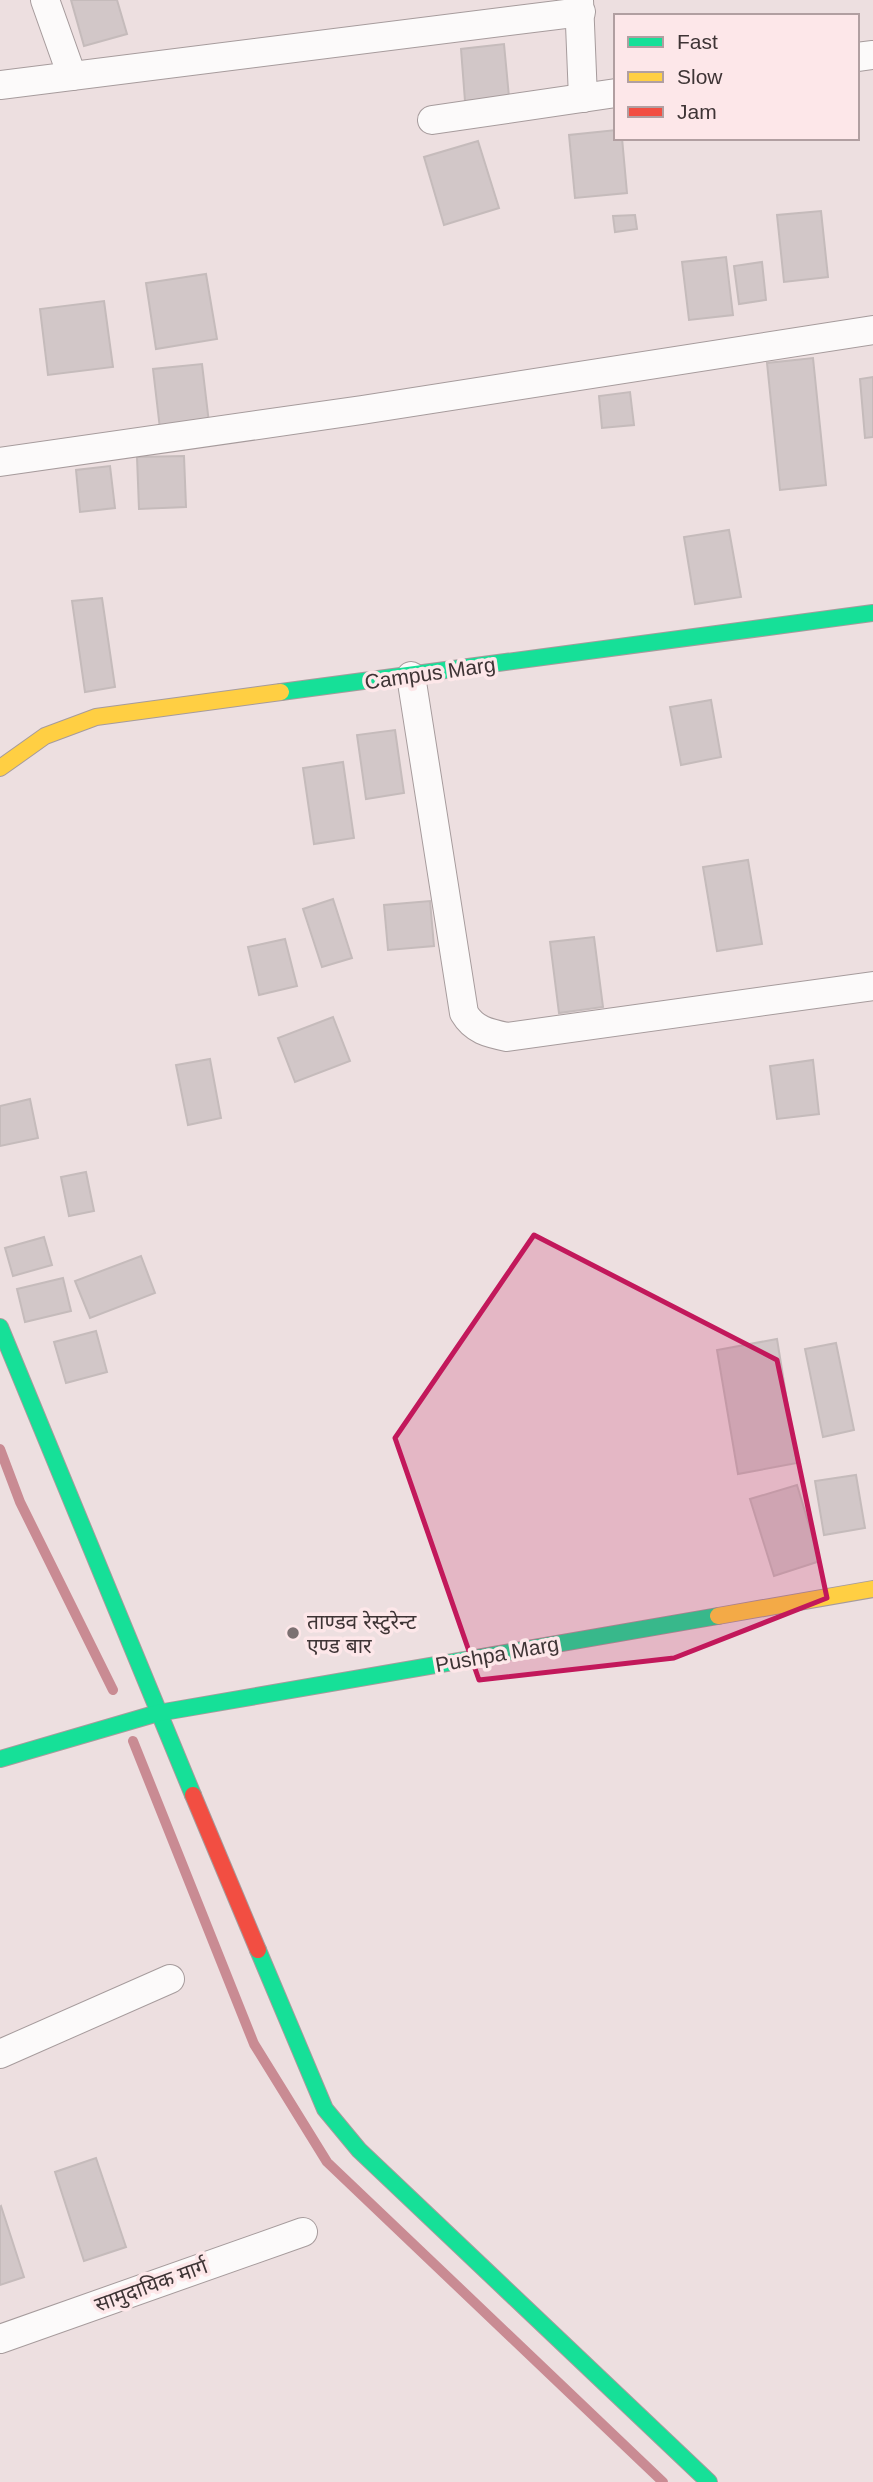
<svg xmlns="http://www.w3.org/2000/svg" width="873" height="2482" font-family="Arial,'Noto Sans Devanagari',sans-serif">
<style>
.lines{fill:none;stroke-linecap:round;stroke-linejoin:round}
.stream{stroke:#c98b93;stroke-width:10}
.building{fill:#d2c7c8;stroke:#c5bbbb;stroke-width:2}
.street-casing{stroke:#a69b9c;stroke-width:30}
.fast-casing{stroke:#a69b9c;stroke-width:18}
.slow-casing{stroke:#a69b9c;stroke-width:18}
.jam-casing{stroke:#a69b9c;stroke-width:18}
.street{stroke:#fcfafa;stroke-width:28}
.fast{stroke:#16e098;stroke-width:16}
.slow{stroke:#ffcf43;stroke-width:16}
.jam{stroke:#f24e42;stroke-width:16}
.marked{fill:#c2185b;fill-opacity:0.2;stroke:#c2185b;stroke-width:5;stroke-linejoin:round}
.poi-dot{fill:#7b7071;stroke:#fde7e9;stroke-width:2.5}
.labels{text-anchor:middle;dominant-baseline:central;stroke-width:7;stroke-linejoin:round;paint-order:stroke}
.street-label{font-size:21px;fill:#3e3435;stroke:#fde7e9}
.poi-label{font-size:21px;fill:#3e3435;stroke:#fde7e9;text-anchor:start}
</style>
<rect width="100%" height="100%" fill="#eddfe0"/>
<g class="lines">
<g class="stream">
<path d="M0 1449 20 1502 113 1690"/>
<path d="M133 1741 254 2044 327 2162 663 2482"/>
</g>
</g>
<g class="building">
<path d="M71 0H117L127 34 84 46Z"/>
<path d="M504 44 509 97 465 101 461 49Z"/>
<path d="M616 130V138H622L627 193 575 198 569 135Z"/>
<path d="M478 141 499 208 444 225 424 157Z"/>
<path d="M821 211 828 277 784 282 777 215Z"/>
<path d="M635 215 637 229 615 232 613 216Z"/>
<path d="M726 257 733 315 689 320 682 262Z"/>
<path d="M762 262 766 300 739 304 734 266Z"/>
<path d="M206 274 217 339 156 349 146 283Z"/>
<path d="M104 301 113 367 48 375 40 309Z"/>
<path d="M813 358 826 485 780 490 767 363Z"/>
<path d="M202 364 209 423 160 429 153 369Z"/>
<path d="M873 377V437L865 438 860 379Z"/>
<path d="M630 392 634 425 602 428 599 396Z"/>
<path d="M184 456 186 507 139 509 137 457Z"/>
<path d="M110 466 115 508 80 512 76 470Z"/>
<path d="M729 530 741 597 695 604 684 537Z"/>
<path d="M102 598 115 687 85 692 72 601Z"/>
<path d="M711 700 721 757 681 765 670 707Z"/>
<path d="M395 730 404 793 366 799 357 735Z"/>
<path d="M343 762 354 838 314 844 303 768Z"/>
<path d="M748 860 762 944 717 951 703 867Z"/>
<path d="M333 899 352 958 322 967 303 909Z"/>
<path d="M430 901 434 946 388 950 384 905Z"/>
<path d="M594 937 603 1007 559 1013 550 942Z"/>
<path d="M285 939 297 986 259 995 248 947Z"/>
<path d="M333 1017 350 1061 295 1082 278 1038Z"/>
<path d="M210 1059 221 1118 188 1125 176 1065Z"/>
<path d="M813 1060 819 1114 777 1119 770 1066Z"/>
<path d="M30 1099 38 1138 0 1146V1106Z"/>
<path d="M86 1172 94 1211 69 1216 61 1177Z"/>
<path d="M44 1237 52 1265 13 1276 5 1248Z"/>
<path d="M141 1256 155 1293 90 1318 75 1281Z"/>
<path d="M63 1278 71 1311 25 1322 17 1289Z"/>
<path d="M96 1331 107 1372 66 1383 54 1342Z"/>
<path d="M777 1339 797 1463 738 1474 717 1350Z"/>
<path d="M836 1343 854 1430 823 1437 805 1349Z"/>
<path d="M856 1475 865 1528 824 1535 815 1481Z"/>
<path d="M797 1485 820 1561 774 1576 750 1499Z"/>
<path d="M96 2158 126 2247 84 2261 55 2172Z"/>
<path d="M1 2206 24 2277 0 2285V2207Z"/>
</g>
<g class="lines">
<g class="street-casing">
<g id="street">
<path d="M45 0 72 76"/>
<path d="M579 0 583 98"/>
<path d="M857 57 873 55"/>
<path d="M0 85 581 12"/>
<path d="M432 120 616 93"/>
<path d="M0 462 362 410 873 330"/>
<path d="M411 676 464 1013C474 1030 488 1033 507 1037L873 986"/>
<path d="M0 2054 170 1979"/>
<path d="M0 2339 303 2232"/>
</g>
</g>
<g class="fast-casing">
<g id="fast">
<path d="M281 692 873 613"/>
<path d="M0 1327 193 1795"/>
<path d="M0 1759 158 1713 718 1616"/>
<path d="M258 1950 325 2109 359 2150 709 2482"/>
</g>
</g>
<g class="slow-casing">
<g id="slow">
<path d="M0 768 45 736 96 717 281 692"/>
<path d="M718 1616 873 1589"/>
</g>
</g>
<g class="jam-casing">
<path id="jam" d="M193 1795 258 1950"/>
</g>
<use href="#street" class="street"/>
<use href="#fast" class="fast"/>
<use href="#slow" class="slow"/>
<use href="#jam" class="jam"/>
</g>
<path class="marked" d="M534 1235 777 1360 827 1598 674 1658 479 1680 395 1438Z"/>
<circle class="poi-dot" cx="293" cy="1633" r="7"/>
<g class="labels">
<g class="street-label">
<text transform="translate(430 673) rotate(-8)">Campus Marg</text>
<text transform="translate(497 1654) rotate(-10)">Pushpa Marg</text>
<text transform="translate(151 2285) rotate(-20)">सामुदायिक मार्ग</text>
</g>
<g class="poi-label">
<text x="307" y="1621">ताण्डव रेस्टुरेन्ट<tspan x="307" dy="24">एण्ड बार</tspan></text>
</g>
</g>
<rect x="614" y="14" width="245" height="126" fill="#fde7e9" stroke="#b19fa1" stroke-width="2"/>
<rect x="628" y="37" width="35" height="10" fill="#16e098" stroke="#b19fa1" stroke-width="2"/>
<text x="677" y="49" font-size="21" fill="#3e3435">Fast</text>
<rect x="628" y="72" width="35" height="10" fill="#ffcf43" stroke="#b19fa1" stroke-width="2"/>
<text x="677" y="84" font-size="21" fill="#3e3435">Slow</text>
<rect x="628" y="107" width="35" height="10" fill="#f24e42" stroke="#b19fa1" stroke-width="2"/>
<text x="677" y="119" font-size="21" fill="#3e3435">Jam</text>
</svg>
